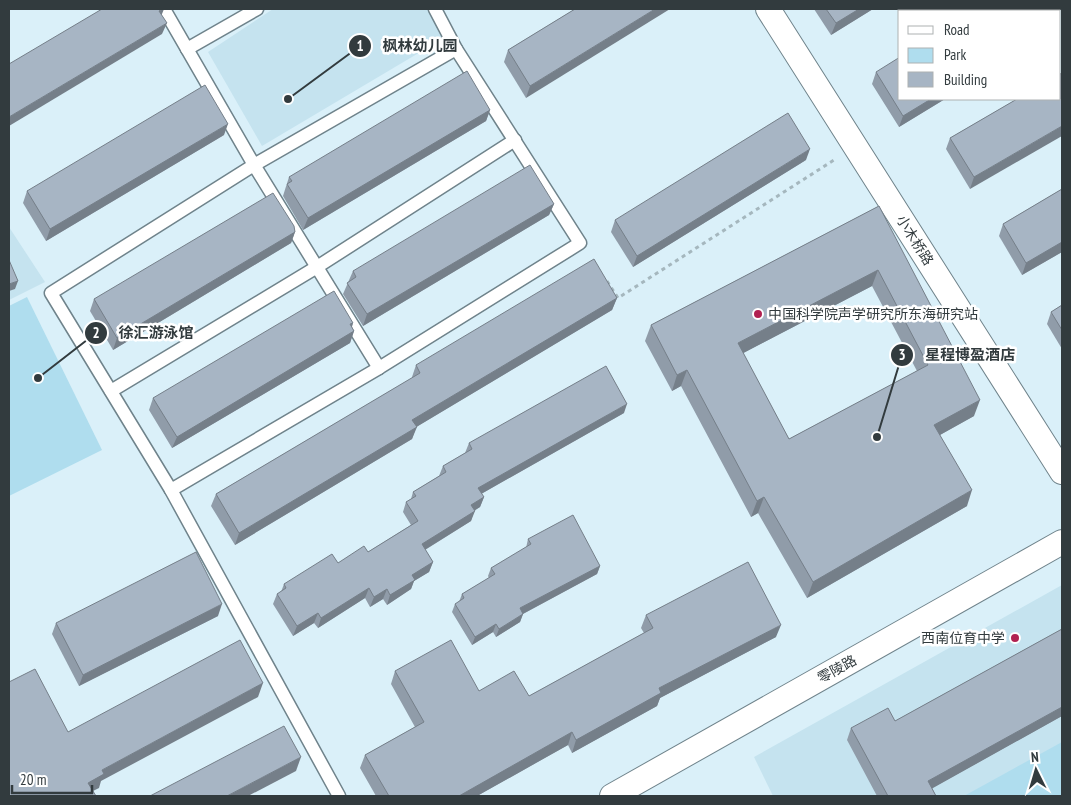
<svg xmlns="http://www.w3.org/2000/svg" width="1071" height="805" font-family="'PT Sans Narrow','Noto Sans SC',sans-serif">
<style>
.built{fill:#c5e3ef}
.green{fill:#afddee}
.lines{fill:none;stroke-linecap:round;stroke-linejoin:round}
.service-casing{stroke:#6f838b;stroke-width:15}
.minor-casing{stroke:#6f838b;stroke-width:26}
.path{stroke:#a5b7be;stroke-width:3;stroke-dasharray:4 4;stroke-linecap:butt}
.service{stroke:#fff;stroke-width:12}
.minor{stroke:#fff;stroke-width:24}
.wall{fill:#909ca9;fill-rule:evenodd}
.shaded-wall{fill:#757f89}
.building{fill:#a7b5c4;stroke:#757f89;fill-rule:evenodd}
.poi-dot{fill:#b12151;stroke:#fff;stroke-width:2}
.labels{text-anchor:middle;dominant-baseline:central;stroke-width:5;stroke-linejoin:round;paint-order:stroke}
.street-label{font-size:14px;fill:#323b3e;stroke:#fff}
.poi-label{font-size:14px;fill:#323b3e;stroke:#fff;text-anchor:start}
.leader{fill:none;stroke:#323b3e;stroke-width:2}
.callout-dot{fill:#323b3e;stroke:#fff;stroke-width:2}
.mark-label{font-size:15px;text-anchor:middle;font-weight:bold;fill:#fff}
.callout-label{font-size:15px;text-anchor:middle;font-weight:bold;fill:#323b3e;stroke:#fff;stroke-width:5;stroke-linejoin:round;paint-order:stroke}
</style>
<rect width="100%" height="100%" fill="#daf0f9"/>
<g class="built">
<path d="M273 9H430L449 35 262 146 208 52Z"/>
<path d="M9 227 45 282 9 300Z"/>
<path d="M1062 585V796H773L754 757Z"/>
</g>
<g class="green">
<path d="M27 297 102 450 9 496V306Z"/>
<path d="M1062 742V796H964Z"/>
</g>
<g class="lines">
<g class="service-casing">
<g id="service">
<path d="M164 9 254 165 379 368"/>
<path d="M187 49 257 9"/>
<path d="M111 391 317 267 515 140"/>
<path d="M171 490 379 368 580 243 456 49"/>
<path d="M339 796 171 490 51 293 254 165 456 49 435 9"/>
</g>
</g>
<g class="minor-casing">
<g id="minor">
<path d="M768 9 1062 472"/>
<path d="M612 796 1062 542"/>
</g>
</g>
<path class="path" d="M607 281 618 298 834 160"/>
<use href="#service" class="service"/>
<use href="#minor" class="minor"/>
</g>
<g class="wall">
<path d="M575 9 526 98 504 62 508 50Z"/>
<path d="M814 9H873L831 35Z"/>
<path d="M876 72 900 99H945L899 127 872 84Z"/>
<path d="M1062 73 970 189 946 149 950 138Z"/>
<path d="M490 110 486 121 303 230 283 196 289 177Z"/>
<path d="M224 135 46 241 23 203 27 191Z"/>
<path d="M806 160 633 267 611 232 615 220Z"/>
<path d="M1062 189V252L1022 275 999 236 1003 224Z"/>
<path d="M554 204 549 215 363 326 343 294 353 271Z"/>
<path d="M879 206 974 416 940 435 967 506 807 598 758 513 751 517 681 386 672 391 645 341 651 325ZM872 286 917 371 789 439 743 353Z"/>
<path d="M295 232 291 243 113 350 90 311 94 299Z"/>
<path d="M617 298 612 310 416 427 412 439 235 545 211 506 216 494 412 378V377L416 365Z"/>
<path d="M1062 305V349L1047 324 1051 312Z"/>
<path d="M353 323 352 327 354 331 350 343 172 448 149 410 153 398Z"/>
<path d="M624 413 481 494 484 497 480 507 474 510 471 521 425 550 433 562 429 572 414 581 411 589 387 605 383 599 370 607 365 598 318 628 314 623 293 636 273 604 277 594 281 592 284 584 368 552 411 525 403 512 406 502 411 499 413 492 439 476 443 466 465 453 469 443Z"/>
<path d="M528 539 600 566 597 574 523 614 520 622 496 637 493 632 472 645 452 612 455 604 459 602 462 594 489 578 488 576 491 568 526 548Z"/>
<path d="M646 615 776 637 660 698 657 706 572 753 568 745 477 796H376L360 768 365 755 415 727 391 684 395 671 479 691 529 696 644 633 641 628Z"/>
<path d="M218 616 79 686 52 634 56 623Z"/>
<path d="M1062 629V716L932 788 936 796H877L847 740 851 728 895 721Z"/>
</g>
<g class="shaded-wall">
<path d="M162 9H164L160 19 159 11Z"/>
<path d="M655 9H670L526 98 530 86Z"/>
<path d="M859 9H873L831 35 836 23Z"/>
<path d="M1047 9H1062L1059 11H1043Z"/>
<path d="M167 23 162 34 9 126V117Z"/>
<path d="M931 99H945L899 127 903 116Z"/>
<path d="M490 110 486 121 303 230 308 218Z"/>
<path d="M228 124 224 135 46 241 50 229Z"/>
<path d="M1062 126V136L970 189 974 177Z"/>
<path d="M810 149 806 160 633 267 637 256Z"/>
<path d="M554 204 549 215 363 326 367 314Z"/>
<path d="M295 232 291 243 113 350 117 338Z"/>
<path d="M1062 242V252L1022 275 1026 263Z"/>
<path d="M878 270 872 286 732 359 738 343Z"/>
<path d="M18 281 15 289 9 291V284Z"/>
<path d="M617 298 612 310 408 432 412 420Z"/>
<path d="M353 323 349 334 354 331 350 343 172 448 177 437Z"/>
<path d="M687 370 681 386 672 391 677 375Z"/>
<path d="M980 400 974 416 929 441 934 425Z"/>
<path d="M627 404 624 413 474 498 478 488Z"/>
<path d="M417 427 412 439 235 545 239 533Z"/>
<path d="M972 490 967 506 807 598 813 582Z"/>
<path d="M484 497 480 507 468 515 471 505Z"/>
<path d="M764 497 758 513 751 517 757 501Z"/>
<path d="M475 511 471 521 418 554 422 544Z"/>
<path d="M433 562 429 572 414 581 411 589 387 605 390 595 412 575Z"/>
<path d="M600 566 597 574 517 617 520 608Z"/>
<path d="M369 588 365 598 318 628 321 618Z"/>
<path d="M387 589 383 599 370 607 374 597Z"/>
<path d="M222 604 218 616 79 686 83 675Z"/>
<path d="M318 613 314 623 293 636 297 626Z"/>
<path d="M523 614 520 622 496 637 499 629Z"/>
<path d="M496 624 493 632 472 645 475 637Z"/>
<path d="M781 625 776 637 660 698 657 706 572 753 576 740 659 688Z"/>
<path d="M263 683 258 697 101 781 99 788 83 796 88 783 102 770Z"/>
<path d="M1062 707V716L924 793 928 781Z"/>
<path d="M572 732 568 745 477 796H459Z"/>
<path d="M301 757 296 771 248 796H227Z"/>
</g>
<g class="building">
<path d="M102 9H162L159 11 167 23 9 117V64Z"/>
<path d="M575 9H655L530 86 508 50Z"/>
<path d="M826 9H859L836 23Z"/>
<path d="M977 9H1047L1043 11H973Z"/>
<path d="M900 57V99H931L903 116 876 72Z"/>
<path d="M467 71 490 110 308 218 287 184 292 181 289 177Z"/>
<path d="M1062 73V126L974 177 950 138 1017 99H1060V74Z"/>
<path d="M205 85 228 124 50 229 27 191Z"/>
<path d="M788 113 810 149 637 256 615 220Z"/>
<path d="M530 165 554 204 367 314 347 283 356 277 353 271Z"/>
<path d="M1062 189V242L1026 263 1003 224Z"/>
<path d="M273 193 294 226 295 232 117 338 94 299Z"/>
<path d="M879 206 980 400 934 425 972 490 813 582 764 497 757 501 687 370 677 375 651 325ZM878 270 928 365 789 439 738 343Z"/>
<path d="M594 259 617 298 412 420 417 427 239 533 216 494 420 373 416 365Z"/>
<path d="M9 260 18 281 9 284Z"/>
<path d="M334 291 353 323 350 324 354 331 177 437 153 398Z"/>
<path d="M1062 305V330L1051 312Z"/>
<path d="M606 366 627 404 478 488 484 497 471 505 475 511 422 544 433 562 412 575 415 580 390 595 387 589 374 597 369 588 321 618 318 613 297 626 277 594 286 588 284 584 332 554 338 563 364 546 368 552 418 521 406 502 416 496 413 492 446 472 443 466 472 449 469 443Z"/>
<path d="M573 515 600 566 520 608 523 614 499 629 496 624 475 637 455 604 464 598 462 594 495 574 491 568 531 544 528 539Z"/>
<path d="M196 552 222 604 83 675 56 623Z"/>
<path d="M748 562 781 625 659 688 661 693 576 740 572 732 459 796H389L365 755 424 722 395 671 451 640 479 691 514 671 529 696 653 628 646 615Z"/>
<path d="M1062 629V707L928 781 936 796H888L851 728 888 708 895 721Z"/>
<path d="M240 640 263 683 102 770 104 774 88 783 96 796H9V682L35 669 68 732Z"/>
<path d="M284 726 301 757 227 796H150Z"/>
</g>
<g class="poi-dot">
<circle cx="758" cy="314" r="5"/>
<circle cx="1015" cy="638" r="5"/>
</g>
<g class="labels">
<g class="street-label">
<text transform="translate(915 240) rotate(58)">小木桥路</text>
<text transform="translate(837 669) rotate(-29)">零陵路</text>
</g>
<g class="poi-label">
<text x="768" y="314">中国科学院声学研究所东海研究站</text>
<text x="1005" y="638" text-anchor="end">西南位育中学</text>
</g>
</g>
<path class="leader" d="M288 99L360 46M38 378L96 333M877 437L902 355"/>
<g class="callout-dot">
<circle cx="288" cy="99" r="5"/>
<circle cx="38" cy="378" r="5"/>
<circle cx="877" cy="437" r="5"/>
<circle cx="360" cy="46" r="12"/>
<circle cx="96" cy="333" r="12"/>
<circle cx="902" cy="355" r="12"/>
</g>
<g class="mark-label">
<text x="360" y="51">1</text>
<text x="96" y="338">2</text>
<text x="902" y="360">3</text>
</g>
<g class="callout-label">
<text x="420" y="51">枫林幼儿园</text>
<text x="156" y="338">徐汇游泳馆</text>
<text x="970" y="360">星程博盈酒店</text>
</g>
<rect width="1071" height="805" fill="none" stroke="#323b3e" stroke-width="20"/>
<rect x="898" y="10" width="162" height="90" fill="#ffffff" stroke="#adb1b2"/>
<rect x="908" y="26" width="25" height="8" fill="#ffffff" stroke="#adb1b2"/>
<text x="944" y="35" font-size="15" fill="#323b3e">Road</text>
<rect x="908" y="48" width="25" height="15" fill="#afddee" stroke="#adb1b2"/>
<text x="944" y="60" font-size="15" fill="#323b3e">Park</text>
<rect x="908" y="72" width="25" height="15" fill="#a7b5c4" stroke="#adb1b2"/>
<text x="944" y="85" font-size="15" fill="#323b3e">Building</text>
<g transform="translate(1036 770) rotate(355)" stroke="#ffffff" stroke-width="4" paint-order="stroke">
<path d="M0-4L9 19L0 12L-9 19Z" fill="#323b3e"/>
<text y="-8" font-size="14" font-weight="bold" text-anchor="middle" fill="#323b3e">N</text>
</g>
<path d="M12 785v8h80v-8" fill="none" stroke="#323b3e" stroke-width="2.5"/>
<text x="20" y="785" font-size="15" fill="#323b3e" stroke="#ffffff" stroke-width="4" paint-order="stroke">20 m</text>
</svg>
